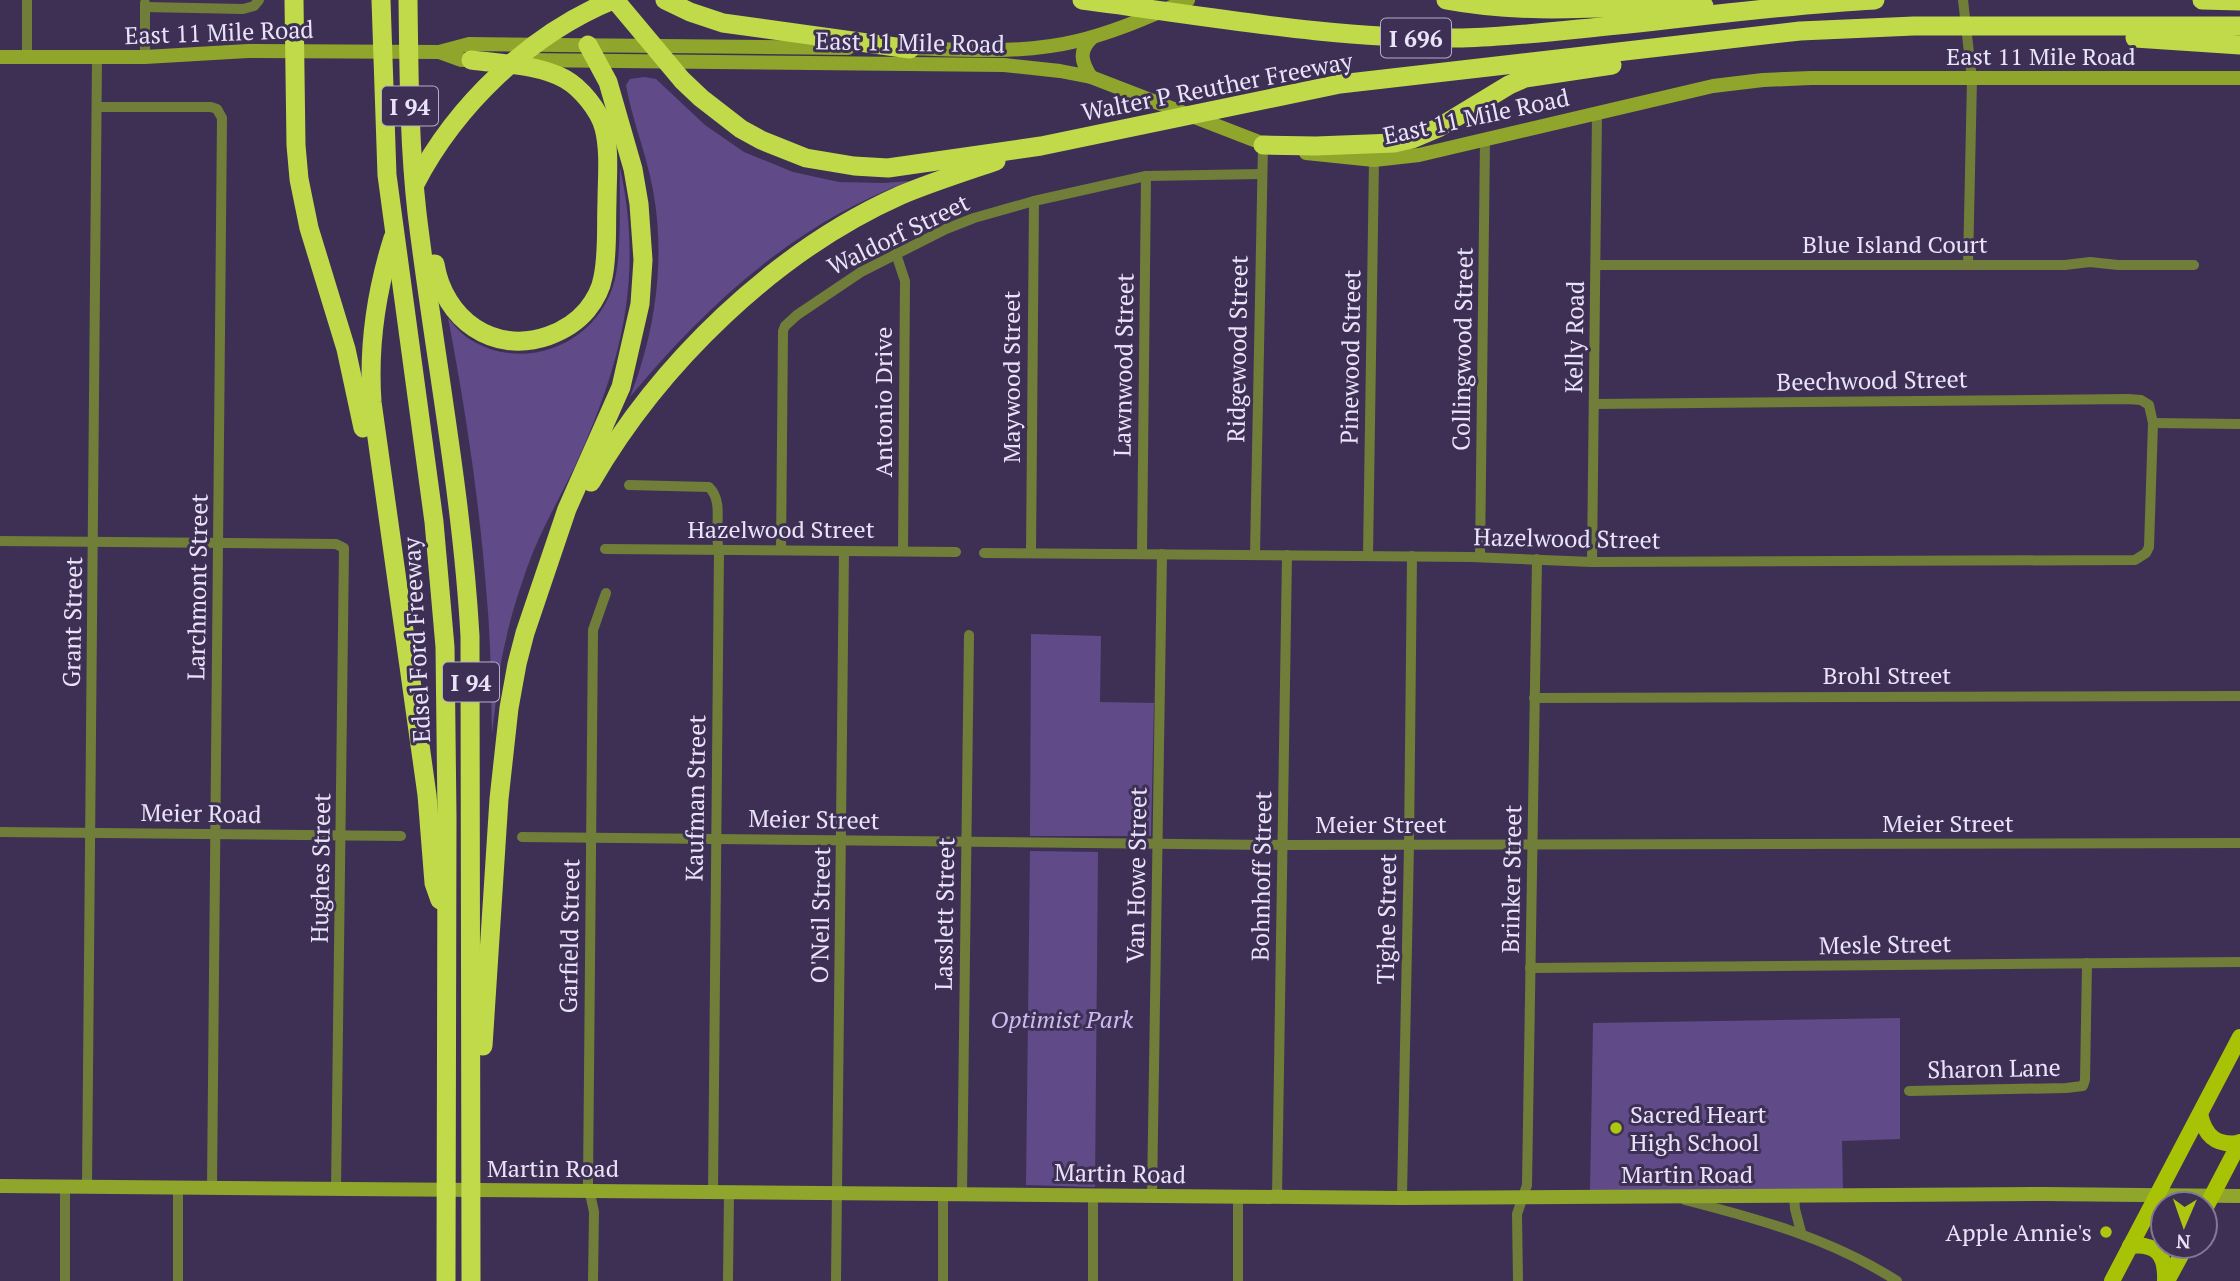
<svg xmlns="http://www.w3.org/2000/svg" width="2240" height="1281" font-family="'PT Serif',serif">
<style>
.green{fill:#604a88}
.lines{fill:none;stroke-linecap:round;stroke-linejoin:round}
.street{stroke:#707e39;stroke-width:10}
.secondary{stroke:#90a52c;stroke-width:14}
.primary{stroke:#a8c205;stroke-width:16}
.highway{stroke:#c0da49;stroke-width:19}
.poi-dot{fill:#acc612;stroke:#3d3054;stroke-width:2.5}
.labels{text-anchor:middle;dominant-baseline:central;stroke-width:6;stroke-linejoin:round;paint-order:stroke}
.shield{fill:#3d3054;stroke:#b5adc8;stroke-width:2}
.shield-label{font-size:23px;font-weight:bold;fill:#e9e3f9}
.street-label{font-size:24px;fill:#e9e3f9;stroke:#3d3054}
.park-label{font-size:24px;font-style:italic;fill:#cbbbee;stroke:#3d3054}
.poi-label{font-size:24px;fill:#e9e3f9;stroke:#3d3054;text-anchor:start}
</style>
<rect width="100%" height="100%" fill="#3d3054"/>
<g class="green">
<path d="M644 77 656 79 705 125 744 152 793 172 839 182 883 183 910 181C797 222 706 305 630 397 658 326 668 243 648 168 641 140 631 114 626 85L630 79Z"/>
<path d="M620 167C644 279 621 365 575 466 559 500 539 533 527 568 519 591 511 615 506 639 498 670 496 703 492 734 491 689 491 644 487 600 480 506 466 411 448 318 455 326 462 335 471 340 527 374 600 342 615 279 622 249 619 200 620 167Z"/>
<path d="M1031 634 1101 636 1100 702 1154 703 1151 836H1030Z"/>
<path d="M1030 851 1098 852 1095 1187 1026 1185Z"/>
<path d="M1900 1018V1139L1842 1141 1843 1190 1590 1191 1593 1023Z"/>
</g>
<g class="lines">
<g class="street">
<path d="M1963 0 1972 79 1968 265"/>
<path d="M145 7 243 9 254 6 259 0"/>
<path d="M145 57V3"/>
<path d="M27 58V0"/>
<path d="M97 107H211L217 109 222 118 212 1188"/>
<path d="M896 254 905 281 903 551"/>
<path d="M1596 265H2065L2090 262 2118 265H2194"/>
<path d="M2153 423 2240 424"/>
<path d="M629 485 709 487C725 503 713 530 719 550L713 1192"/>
<path d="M0 541 336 544 344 548 336 1189"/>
<path d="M605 549 956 552"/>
<path d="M781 550 783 331 785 326 797 315 861 272 946 229 974 218 1034 201 1146 176 1262 174"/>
<path d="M984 553 1471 557 1592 562 2135 560 2146 553 2149 547 2153 423 2149 405 2141 400 2128 399 1594 404"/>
<path d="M1031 553 1034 201"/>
<path d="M1142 554 1146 176"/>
<path d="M1255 554 1263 145"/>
<path d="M1368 556 1374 160"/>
<path d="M1480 557 1485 141"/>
<path d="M1592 562 1597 113"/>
<path d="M1534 698 2240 696"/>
<path d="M0 832 401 836"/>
<path d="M522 837 1283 845 2240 843"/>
<path d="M1530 968 2240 962"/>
<path d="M1909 1091 2066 1088 2083 1086 2085 1080 2087 963"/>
<path d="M87 1186 97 58"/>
<path d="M178 1188V1281"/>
<path d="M962 1194 969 635"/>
<path d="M1152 1196 1162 554"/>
<path d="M1794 1196 1795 1209 1801 1232"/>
<path d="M1277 1197 1287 555"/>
<path d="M1402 1198 1409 845 1412 556"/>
<path d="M1685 1200C1759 1219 1832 1239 1897 1281"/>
<path d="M65 1281V1186"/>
<path d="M593 1281 594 1212 588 1184 593 630 606 593"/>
<path d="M728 1281 729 1192"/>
<path d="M836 1281 844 551"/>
<path d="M943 1281V1194"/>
<path d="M1093 1281V1196"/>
<path d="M1238 1281V1197"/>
<path d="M1518 1281 1517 1214 1527 1185 1537 559"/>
</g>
<g class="secondary">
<path d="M900 48C958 49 1020 55 1077 41 1116 32 1152 15 1188 0"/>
<path d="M439 52 461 60H478"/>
<path d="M0 57H145L248 51 439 52 469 44 848 48"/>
<path d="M523 60 1004 65 1060 71 1091 77 1272 147"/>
<path d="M1091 77C1081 62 1078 50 1093 37"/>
<path d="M1306 153 1374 160 1419 155 1713 86 1763 80 1811 78H2240"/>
<path d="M0 1186 1402 1198 2043 1194 2240 1196"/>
</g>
<g class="primary">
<path d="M2200 1114C2205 1137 2217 1146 2240 1143"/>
<path d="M2205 1209 2240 1142"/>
<path d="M2130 1246C2157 1243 2166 1255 2165 1281"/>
<path d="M2112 1281 2240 1037"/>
<path d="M2167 1281 2186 1246"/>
</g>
<g class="highway">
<path d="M294 0 296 145 299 179 309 228 346 349 363 428"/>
<path d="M381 0 387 175 434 522 445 647 447 816 446 1281"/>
<path d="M408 0C409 71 409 142 417 213 434 354 462 494 470 636L471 1281"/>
<path d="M615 0 682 80 701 98 741 129 761 140 806 158 854 166 888 168 1041 146 1340 84 1800 31 1914 26H2240"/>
<path d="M665 0 690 12 723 23 910 49"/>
<path d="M1082 0C1208 16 1335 40 1462 38 1501 37 1540 33 1579 29 1678 20 1776 5 1875 0"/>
<path d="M1446 0C1525 15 1604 7 1684 5L1704 6"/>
<path d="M2202 0 2240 1"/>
<path d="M2135 38 2240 45"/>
<path d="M1263 145 1316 146 1394 143 1412 139 1438 128 1509 85 1525 78 1612 65"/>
<path d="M415 184C456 105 530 34 613 0"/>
<path d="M393 238C376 292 368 345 372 402L427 795 434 883 440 900"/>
<path d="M435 264C444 319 493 355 548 336 562 331 577 322 587 310 595 300 601 289 603 277 608 253 606 227 607 202 607 179 610 151 604 128 599 110 581 88 565 79 538 64 501 64 471 60"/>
<path d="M591 482C659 364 775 251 901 195 932 182 964 172 996 161"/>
<path d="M483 1046 499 799 509 708 517 664 525 633 567 509 621 387 640 304 643 260 639 204 633 169 608 82 588 45"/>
</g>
</g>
<g class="poi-dot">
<circle cx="1616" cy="1128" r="7"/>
<circle cx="2106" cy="1232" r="7"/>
</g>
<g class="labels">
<g class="shield">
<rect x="1381" y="18.5" width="70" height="39" rx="5"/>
<rect x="382" y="86.5" width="56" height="39" rx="5"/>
<rect x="443" y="662.5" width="56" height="39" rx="5"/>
</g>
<g class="shield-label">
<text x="1416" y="38">I 696</text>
<text x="410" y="106">I 94</text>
<text x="471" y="682">I 94</text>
</g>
<g class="street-label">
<text transform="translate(219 32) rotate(-2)">East 11 Mile Road</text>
<text transform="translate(910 42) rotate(1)">East 11 Mile Road</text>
<text x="2041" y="56">East 11 Mile Road</text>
<text transform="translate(1217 86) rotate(-11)">Walter P Reuther Freeway</text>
<text transform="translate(1476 116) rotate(-12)">East 11 Mile Road</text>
<text transform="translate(898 234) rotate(-26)">Waldorf Street</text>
<text x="1895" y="244">Blue Island Court</text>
<text transform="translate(1574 337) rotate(-89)">Kelly Road</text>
<text transform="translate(1237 349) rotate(-89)">Ridgewood Street</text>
<text transform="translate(1462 349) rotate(-89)">Collingwood Street</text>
<text transform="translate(1350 357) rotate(-89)">Pinewood Street</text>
<text transform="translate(1123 365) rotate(-89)">Lawnwood Street</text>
<text transform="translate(1011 377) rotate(-90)">Maywood Street</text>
<text transform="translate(1872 380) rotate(-1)">Beechwood Street</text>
<text transform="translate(883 402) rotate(-90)">Antonio Drive</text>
<text x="781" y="529">Hazelwood Street</text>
<text transform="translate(1567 538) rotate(1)">Hazelwood Street</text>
<text transform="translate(197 587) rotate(-89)">Larchmont Street</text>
<text transform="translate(72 622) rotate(-89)">Grant Street</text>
<text transform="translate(416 640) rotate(-93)">Edsel Ford Freeway</text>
<text x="1887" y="675">Brohl Street</text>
<text transform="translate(695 798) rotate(-89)">Kaufman Street</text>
<text transform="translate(201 813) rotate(1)">Meier Road</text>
<text transform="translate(814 819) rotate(1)">Meier Street</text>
<text x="1948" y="823">Meier Street</text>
<text x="1381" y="824">Meier Street</text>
<text transform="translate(320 868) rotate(-89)">Hughes Street</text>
<text transform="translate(1136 875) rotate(-89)">Van Howe Street</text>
<text transform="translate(1261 876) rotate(-89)">Bohnhoff Street</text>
<text transform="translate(1511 879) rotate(-89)">Brinker Street</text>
<text transform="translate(944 914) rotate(-89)">Lasslett Street</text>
<text transform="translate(820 915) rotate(-89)">O'Neil Street</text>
<text transform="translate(1386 919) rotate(-89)">Tighe Street</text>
<text transform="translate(569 936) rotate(-89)">Garfield Street</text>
<text transform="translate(1885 944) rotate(-1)">Mesle Street</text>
<text transform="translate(1994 1068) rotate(-1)">Sharon Lane</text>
<text x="553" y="1168">Martin Road</text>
<text transform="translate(1120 1173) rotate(1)">Martin Road</text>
<text x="1687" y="1174">Martin Road</text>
</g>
<g class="park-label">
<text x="1062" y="1019">Optimist Park</text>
</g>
<g class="poi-label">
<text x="1630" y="1114">Sacred Heart<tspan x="1630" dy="28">High School</tspan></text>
<text x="2092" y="1232" text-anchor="end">Apple Annie's</text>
</g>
</g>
<g transform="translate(2184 1225) rotate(182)"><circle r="33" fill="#3d3054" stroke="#827896" stroke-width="2"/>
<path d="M0-5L12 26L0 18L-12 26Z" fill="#acc612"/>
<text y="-10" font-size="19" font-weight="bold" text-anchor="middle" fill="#e9e3f9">N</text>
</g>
</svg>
